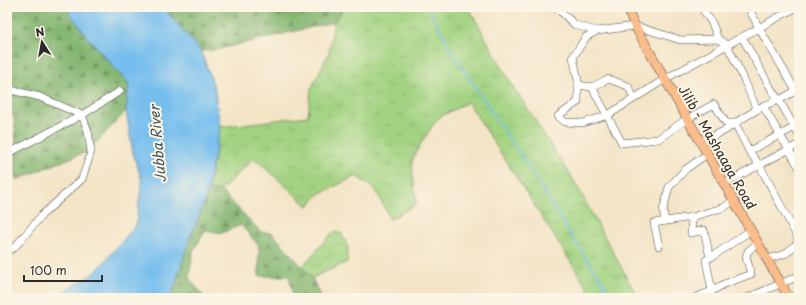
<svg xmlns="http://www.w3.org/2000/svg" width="806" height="305" font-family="'Playpen Sans',sans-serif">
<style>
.grass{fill:url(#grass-tufts);stroke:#677f56}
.forest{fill:url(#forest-firs);stroke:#56704e}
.water{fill:#76beee;stroke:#50748c}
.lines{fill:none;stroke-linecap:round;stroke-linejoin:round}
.stream{stroke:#76beee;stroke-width:1.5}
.minor-casing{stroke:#494742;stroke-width:8}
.major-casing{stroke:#494742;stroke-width:10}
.minor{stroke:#fff;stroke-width:7}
.major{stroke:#f9bc8a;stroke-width:9}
.labels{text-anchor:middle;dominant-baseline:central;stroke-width:4;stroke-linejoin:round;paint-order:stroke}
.street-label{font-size:13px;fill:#2b2b2b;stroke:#fcf5e5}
.water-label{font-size:14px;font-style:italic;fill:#425766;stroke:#fcf5e5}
</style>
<defs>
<pattern id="grass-tufts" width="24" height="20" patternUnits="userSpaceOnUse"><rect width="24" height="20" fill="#a3d382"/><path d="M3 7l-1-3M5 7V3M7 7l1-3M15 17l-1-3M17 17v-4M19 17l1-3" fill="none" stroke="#8cb570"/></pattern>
<pattern id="forest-firs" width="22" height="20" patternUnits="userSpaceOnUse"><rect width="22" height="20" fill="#82b570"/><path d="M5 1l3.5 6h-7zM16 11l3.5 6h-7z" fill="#6b935c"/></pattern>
</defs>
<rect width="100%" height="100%" fill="#fcf5e5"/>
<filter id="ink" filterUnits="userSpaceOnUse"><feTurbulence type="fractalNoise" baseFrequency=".025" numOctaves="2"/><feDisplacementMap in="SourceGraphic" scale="8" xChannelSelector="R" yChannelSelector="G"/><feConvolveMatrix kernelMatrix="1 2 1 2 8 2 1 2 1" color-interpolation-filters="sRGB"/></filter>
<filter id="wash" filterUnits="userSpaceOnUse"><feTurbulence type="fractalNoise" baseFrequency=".012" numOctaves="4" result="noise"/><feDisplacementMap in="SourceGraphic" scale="16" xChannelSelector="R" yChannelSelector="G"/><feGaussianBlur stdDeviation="0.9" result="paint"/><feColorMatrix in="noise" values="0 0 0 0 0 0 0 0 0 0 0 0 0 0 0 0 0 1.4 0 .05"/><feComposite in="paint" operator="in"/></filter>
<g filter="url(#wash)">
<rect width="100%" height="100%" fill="#f3e4c6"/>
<g class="grass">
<path d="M344 7H468L514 88 573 179 638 298H594L468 102 438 118 421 143 412 160 413 178 417 204 390 219 376 190 356 176 319 194 308 206 254 158 236 175 221 191 208 190 220 127 308 116 311 89 329 53 334 22Z"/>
<path d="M333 232 342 234 348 248 347 262 312 278 302 267Z"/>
</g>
<g class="forest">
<path d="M7 7H65L89 39 129 84 126 111 88 151 16 180V153L15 122 7 102Z"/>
<path d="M163 7H344L334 22 215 50 201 51Z"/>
<path d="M208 190 221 191 261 232 272 233 312 278 321 298H292V290L289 276H259V246L241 225 222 233 205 230 193 252 189 278 204 297V298H171L190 237 206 199Z"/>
</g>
<path class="water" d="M65 7H163L201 51 214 87 220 127 206 199 190 237 171 298H54L96 272 136 225 142 181 133 153 126 111 129 84 89 39Z"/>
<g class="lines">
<path class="stream" d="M428 7 453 54 536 178 572 237 613 298"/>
</g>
</g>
<g filter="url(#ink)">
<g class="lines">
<g class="minor-casing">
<g id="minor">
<path d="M556 7 575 25 597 31 635 26 681 40 718 39 727 45 742 75 757 110"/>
<path d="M701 7 712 23 718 39"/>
<path d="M748 7 759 28 799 96"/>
<path d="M597 31 586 37 573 57 578 80V102L558 116 565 122 583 123 608 115 665 79 797 7"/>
<path d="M742 37 773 92 779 100 799 135"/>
<path d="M578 85 592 87 622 143 658 139 687 119 714 104 726 123H735L749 151 760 166 799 240"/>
<path d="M592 87 608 79 628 86 634 98"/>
<path d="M7 89 40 97 82 115 88 131 91 152 82 179 42 215 14 248 7 251"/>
<path d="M763 106 799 167"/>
<path d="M700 142 726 130 735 123 763 106 779 100 799 89"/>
<path d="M749 151 799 125"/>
<path d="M7 154 82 115 120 91"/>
<path d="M724 184 799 144"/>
<path d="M692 217 691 233 704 230 709 253 713 256 706 260 712 291"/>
<path d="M665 221 663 211 669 187 686 169 707 154"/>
<path d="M792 228 799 223"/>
<path d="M659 246 654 223 692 217 725 207 733 200"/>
<path d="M713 256 751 230"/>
<path d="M767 259 785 254 799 242"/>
<path d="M694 298 712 291 724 284 751 274 746 257 748 251 758 243"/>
<path d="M747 298 799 276"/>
</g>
</g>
<g class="major-casing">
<path id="major" d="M629 7 630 15 635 26 789 298"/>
</g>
<use href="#minor" class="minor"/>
<use href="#major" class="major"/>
</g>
</g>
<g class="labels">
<g class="street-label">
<text transform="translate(718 147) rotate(60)">Jilib - Mashaaga Road</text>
</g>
<g class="water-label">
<text transform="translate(157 144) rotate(-95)">Jubba River</text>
</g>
</g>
<rect width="806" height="305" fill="none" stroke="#fcf5e5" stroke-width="24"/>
<g transform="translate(42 42) rotate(349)" stroke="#fcf5e5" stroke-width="3" paint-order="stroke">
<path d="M0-3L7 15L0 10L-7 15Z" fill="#2b2b2b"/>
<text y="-6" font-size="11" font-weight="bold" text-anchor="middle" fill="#2b2b2b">N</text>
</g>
<path d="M24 275v6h78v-6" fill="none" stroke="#2b2b2b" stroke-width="2"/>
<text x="30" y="275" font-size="12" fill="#2b2b2b" stroke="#fcf5e5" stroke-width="3" paint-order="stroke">100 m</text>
</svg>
